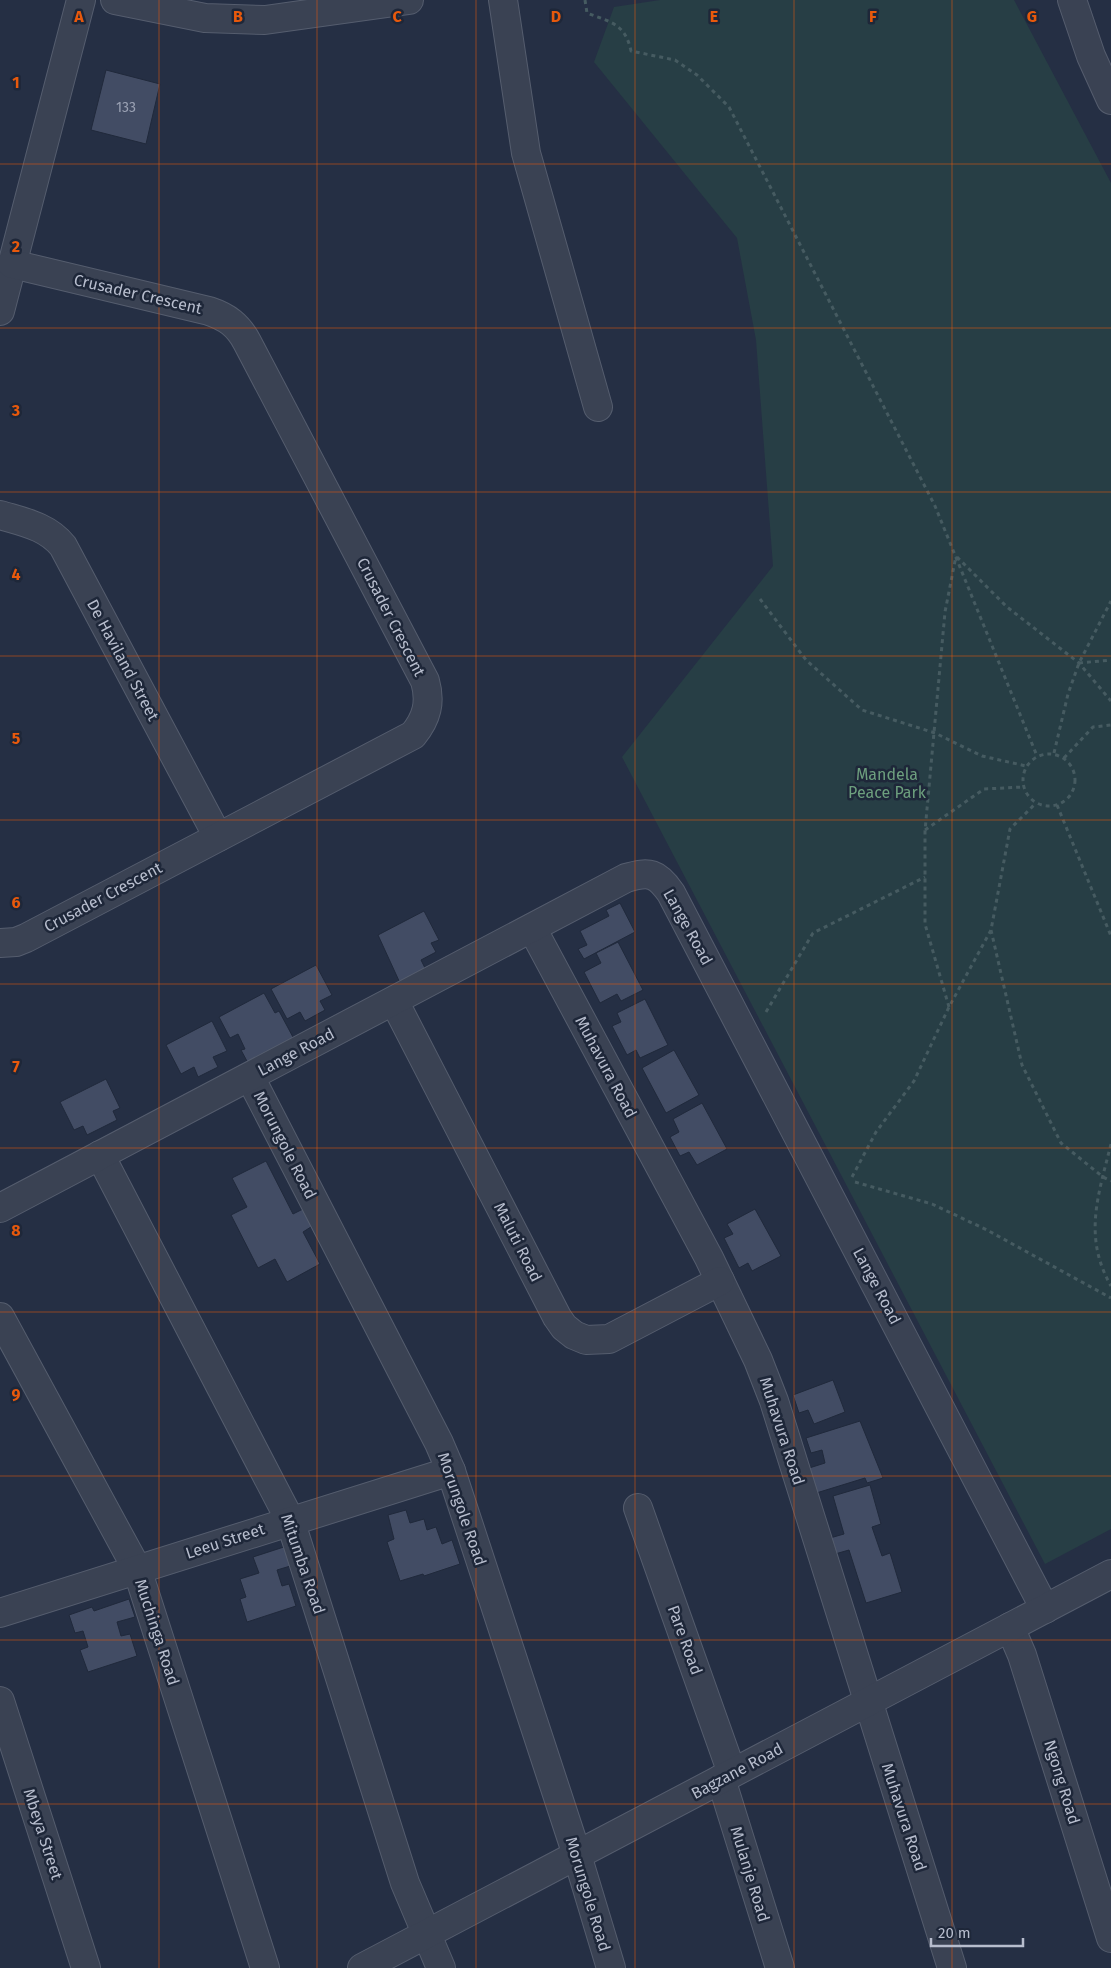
<svg xmlns="http://www.w3.org/2000/svg" width="1111" height="1968" font-family="'Fira Sans',sans-serif">
<style>
.green{fill:#273e45}
.building{fill:#424c64;stroke:#20293b}
.lines{fill:none;stroke-linecap:round;stroke-linejoin:round}
.minor-casing{stroke:#555d6e;stroke-width:30}
.path{stroke:#465b61;stroke-width:3;stroke-dasharray:4 4;stroke-linecap:butt}
.minor{stroke:#3a4253;stroke-width:28}
.grid{fill:none;stroke:#e8590c;stroke-width:1;stroke-opacity:0.55}
.labels{text-anchor:middle;dominant-baseline:central;stroke-width:5;stroke-linejoin:round;paint-order:stroke}
.number-label{font-size:14px;fill:#9aa1b3}
.street-label{font-size:16px;fill:#b7bdcd;stroke:#1e2739}
.park-label{font-size:16px;fill:#6d9f7e;stroke:#1e2739}
.grid-label{font-size:16px;text-anchor:middle;font-weight:bold;fill:#e8590c;stroke:#1e2739;stroke-width:5;stroke-linejoin:round;paint-order:stroke}
</style>
<rect width="100%" height="100%" fill="#252f44"/>
<path class="green" d="M660 0H1014L1111 183V1529L1045 1564 622 757 773 566 756 340 737 238 594 62 614 7Z"/>
<g class="building">
<path d="M106 70 160 84 146 144 91 130Z"/>
<path d="M620 903 635 932 584 959 578 949 587 945 580 931 609 916 606 910Z"/>
<path d="M424 911 439 940 431 943 436 952 421 960 426 970 400 983 378 935Z"/>
<path d="M618 942 643 990 621 1001 617 994 600 1003 584 972 601 963 596 953Z"/>
<path d="M316 965 332 995 320 1001 325 1010 305 1021 300 1012 287 1019 271 989Z"/>
<path d="M264 993 275 1013 279 1011 294 1039 248 1063 241 1050 245 1049 238 1034 230 1038 219 1017Z"/>
<path d="M645 999 668 1045 640 1058 636 1050 627 1055 612 1026 621 1022 617 1013Z"/>
<path d="M212 1021 227 1051 213 1057 218 1067 198 1077 194 1067 181 1074 166 1045Z"/>
<path d="M674 1050 699 1095 666 1113 642 1068Z"/>
<path d="M106 1079 120 1108 113 1111 117 1120 87 1135 83 1126 74 1130 60 1102Z"/>
<path d="M702 1103 727 1149 697 1165 689 1152 680 1156 670 1137 679 1132 673 1119Z"/>
<path d="M266 1161 293 1214 305 1208 314 1225 303 1232 320 1264 287 1282 275 1259 258 1268 231 1215 247 1207 232 1178Z"/>
<path d="M755 1209 781 1256 752 1271 748 1263 739 1268 724 1238 733 1234 727 1224Z"/>
<path d="M833 1380 845 1412 814 1424 808 1410 799 1413 793 1395Z"/>
<path d="M860 1421 883 1478 867 1483 865 1478 813 1494 806 1469 825 1463 822 1450 811 1453 806 1438Z"/>
<path d="M870 1485 881 1524 872 1527 882 1556 890 1553 902 1592 866 1603 849 1550 835 1554 830 1538 844 1534 833 1496Z"/>
<path d="M406 1510 410 1523 424 1519 427 1530 436 1527 442 1544 452 1540 460 1564 424 1576 423 1574 400 1581 387 1542 394 1539 388 1515Z"/>
<path d="M290 1545 297 1564 277 1570 282 1586 289 1584 296 1606 247 1622 240 1599 246 1597 240 1579 259 1573 253 1557Z"/>
<path d="M129 1599 135 1617 117 1622 121 1636 130 1634 137 1656 88 1672 80 1650 88 1647 83 1631 75 1633 69 1615 92 1607 94 1611Z"/>
</g>
<g class="lines">
<g class="minor-casing">
<g id="minor">
<path d="M115 0 205 18 265 20 409 0"/>
<path d="M503 0 526 153 598 407"/>
<path d="M1072 0 1091 56 1111 100"/>
<path d="M0 311 81 0"/>
<path d="M0 515C23 522 47 526 63 546L218 837"/>
<path d="M532 928 709 1258 758 1360 774 1401 952 1968"/>
<path d="M0 943 16 942 26 938 413 735C427 718 431 702 425 681L247 342C238 325 227 317 209 311L12 264"/>
<path d="M394 1001 557 1317 564 1327 574 1335 586 1340 609 1339 720 1281"/>
<path d="M250 1077 439 1443 451 1471 577 1855 611 1968"/>
<path d="M100 1155 290 1520 405 1883 441 1968"/>
<path d="M0 1208 626 878C650 871 657 873 671 893L1045 1609"/>
<path d="M0 1317 137 1569 265 1968"/>
<path d="M638 1508 732 1773"/>
<path d="M0 1613 451 1471"/>
<path d="M1010 1627 1022 1655 1111 1938"/>
<path d="M0 1701 86 1968"/>
<path d="M721 1779 780 1968"/>
<path d="M362 1968 1111 1574"/>
</g>
</g>
<g class="path">
<path d="M585 0 587 13C610 22 625 23 631 51L675 60 697 75 729 107 935 506 1037 756"/>
<path d="M957 557 1007 607 1079 663 1111 701"/>
<path d="M760 599 806 660 862 710 935 733 982 756 1026 766"/>
<path d="M1079 663 1111 660"/>
<path d="M1054 753 1068 694 1079 663 1111 601"/>
<circle cx="1049" cy="780" r="26"/>
<path d="M1064 758 1093 727 1111 725"/>
<path d="M1057 805 1111 936"/>
<path d="M925 830 984 789 1023 787"/>
<path d="M991 930 1022 1065 1061 1143 1103 1177 1111 1181"/>
<path d="M949 1007 925 924V831L945 612 956 556"/>
<path d="M766 1012 813 933 925 877"/>
<path d="M1111 1144C1098 1196 1083 1237 1111 1286"/>
<path d="M852 1177 876 1132 914 1081 949 1007 991 930 1010 829 1036 803"/>
<path d="M855 1182 932 1204 987 1230 1111 1298"/>
</g>
<use href="#minor" class="minor"/>
</g>
<path class="grid" d="M159 0V1968M317 0V1968M476 0V1968M635 0V1968M794 0V1968M952 0V1968M0 164H1111M0 328H1111M0 492H1111M0 656H1111M0 820H1111M0 984H1111M0 1148H1111M0 1312H1111M0 1476H1111M0 1640H1111M0 1804H1111"/>
<g class="labels">
<g class="number-label">
<text x="126" y="107">133</text>
</g>
<g class="street-label">
<text transform="translate(138 294) rotate(13)">Crusader Crescent</text>
<text transform="translate(391 617) rotate(63)">Crusader Crescent</text>
<text transform="translate(123 660) rotate(62)">De Haviland Street</text>
<text transform="translate(103 897) rotate(-28)">Crusader Crescent</text>
<text transform="translate(688 927) rotate(61)">Lange Road</text>
<text transform="translate(296 1052) rotate(-28)">Lange Road</text>
<text transform="translate(606 1067) rotate(62)">Muhavura Road</text>
<text transform="translate(285 1145) rotate(63)">Morungole Road</text>
<text transform="translate(518 1242) rotate(63)">Maluti Road</text>
<text transform="translate(877 1286) rotate(62)">Lange Road</text>
<text transform="translate(782 1431) rotate(72)">Muhavura Road</text>
<text transform="translate(462 1509) rotate(71)">Morungole Road</text>
<text transform="translate(225 1541) rotate(-18)">Leeu Street</text>
<text transform="translate(303 1564) rotate(71)">Mitumba Road</text>
<text transform="translate(157 1632) rotate(72)">Muchinga Road</text>
<text transform="translate(685 1640) rotate(70)">Pare Road</text>
<text transform="translate(737 1771) rotate(-28)">Bagzane Road</text>
<text transform="translate(1062 1782) rotate(73)">Ngong Road</text>
<text transform="translate(904 1817) rotate(72)">Muhavura Road</text>
<text transform="translate(43 1834) rotate(72)">Mbeya Street</text>
<text transform="translate(750 1874) rotate(73)">Mulanje Road</text>
<text transform="translate(588 1894) rotate(73)">Morungole Road</text>
</g>
<g class="park-label">
<text x="887" y="774">Mandela<tspan x="887" dy="18">Peace Park</tspan></text>
</g>
</g>
<g class="grid-label">
<text x="79" y="22">A</text>
<text x="238" y="22">B</text>
<text x="397" y="22">C</text>
<text x="556" y="22">D</text>
<text x="714" y="22">E</text>
<text x="873" y="22">F</text>
<text x="1032" y="22">G</text>
<text x="16" y="88">1</text>
<text x="16" y="252">2</text>
<text x="16" y="416">3</text>
<text x="16" y="580">4</text>
<text x="16" y="744">5</text>
<text x="16" y="908">6</text>
<text x="16" y="1072">7</text>
<text x="16" y="1236">8</text>
<text x="16" y="1400">9</text>
</g>
<path d="M931 1938v8h92v-8" fill="none" stroke="#b7bdcd" stroke-width="2.5"/>
<text x="938" y="1938" font-size="15" fill="#b7bdcd" stroke="#1e2739" stroke-width="4" paint-order="stroke">20 m</text>
</svg>
